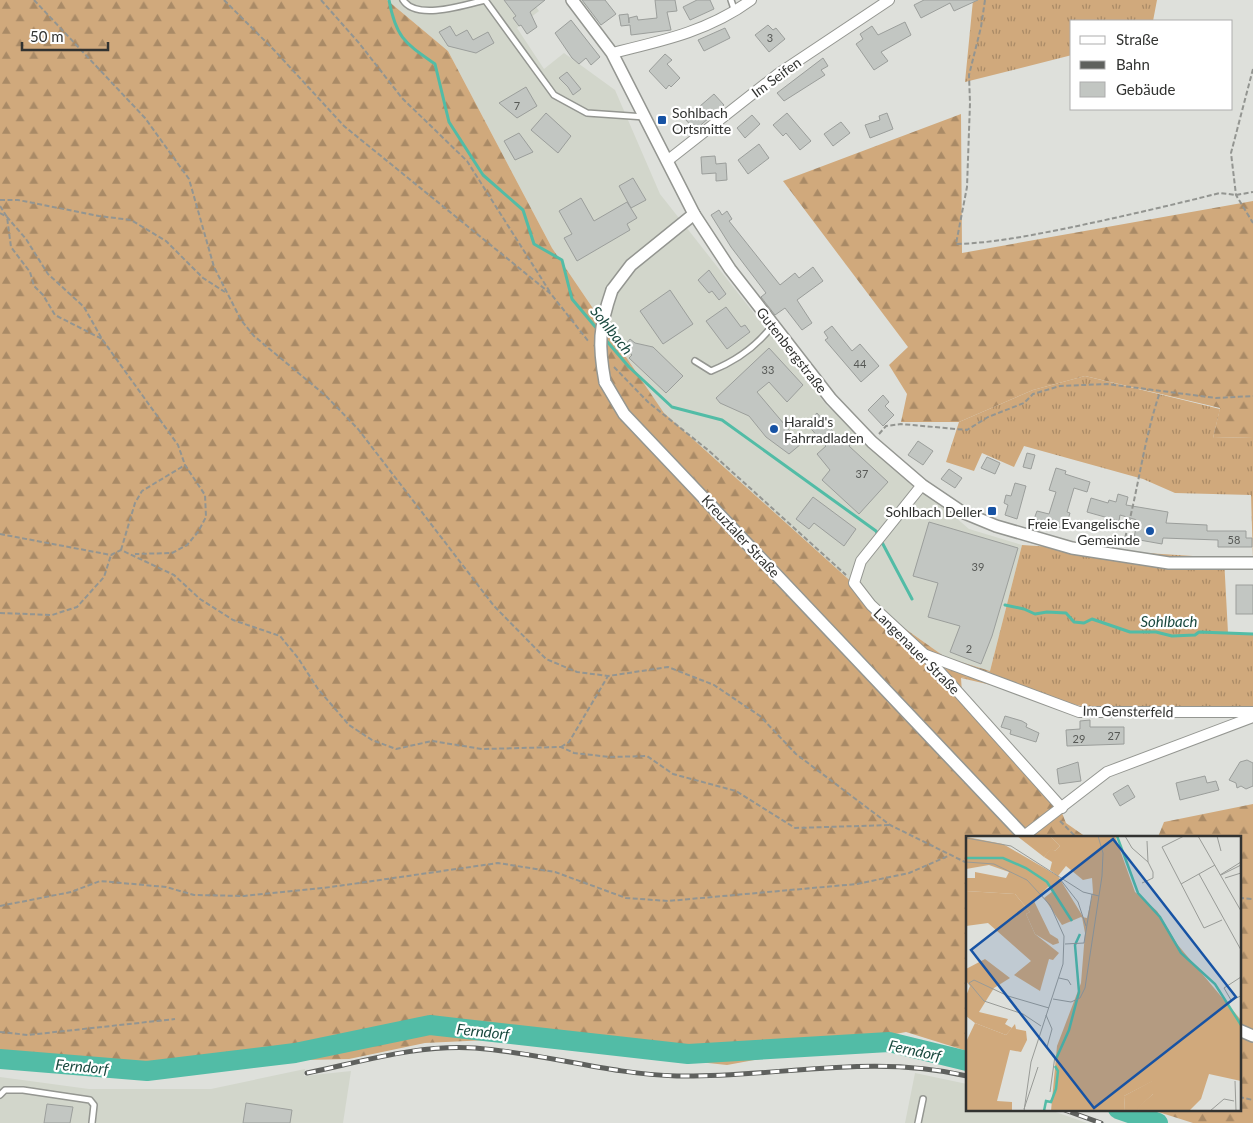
<svg xmlns="http://www.w3.org/2000/svg" width="1253" height="1123" font-family="Lato,sans-serif">
<style>
.built{fill:#d2d6cb}
.grass{fill:url(#grass-tufts)}
.forest{fill:url(#forest-firs)}
.lines{fill:none;stroke-linecap:round;stroke-linejoin:round}
.stream{stroke:#52bca6;stroke-width:3}
.river{stroke:#52bca6;stroke-width:20}
.building{fill:#c2c6c2;stroke:#9b9e9b}
.service-casing{stroke:#949691;stroke-width:8}
.minor-casing{stroke:#949691;stroke-width:12}
.tertiary-casing{stroke:#949691;stroke-width:14}
.path{stroke:#939591;stroke-width:2;stroke-dasharray:5 2.5;stroke-linecap:butt}
.service{stroke:#fff;stroke-width:5}
.minor{stroke:#fff;stroke-width:10}
.tertiary{stroke:#fff;stroke-width:11}
.rail-casing{stroke:#5f615e;stroke-width:5}
.rail{stroke:#fff;stroke-width:3;stroke-dasharray:9;stroke-linecap:butt}
.tertiary-bridge-casing{stroke:#949691;stroke-width:14;stroke-linecap:butt}
.tertiary-bridge{stroke:#fff;stroke-width:11}
.poi-dot{fill:#1753a4;stroke:#fff;stroke-width:2}
.labels{text-anchor:middle;dominant-baseline:central;stroke-width:4.5;stroke-linejoin:round;paint-order:stroke}
.number-label{font-size:11px;fill:#565855}
.street-label{font-size:14px;fill:#323331;stroke:#fff}
.poi-label{font-size:14px;fill:#323331;stroke:#fff;text-anchor:start}
.water-label{font-size:15px;font-style:italic;fill:#1a493f;stroke:#fff}
.inset-river{fill:none;stroke:#52bca6;stroke-width:2.5}
.inset-road{fill:none;stroke:#999b97;stroke-width:1}
.view{fill:#1753a4;fill-opacity:0.15;stroke:#1753a4;stroke-width:2.5}
.inset-edge{fill:none;stroke:#323331;stroke-width:2.5}
</style>
<defs>
<pattern id="grass-tufts" width="24" height="20" patternUnits="userSpaceOnUse" patternTransform="scale(1.25)"><rect width="24" height="20" fill="#d0a97c"/><path d="M3 7l-1-3M5 7V3M7 7l1-3M15 17l-1-3M17 17v-4M19 17l1-3" fill="none" stroke="#a98a66"/></pattern>
<pattern id="forest-firs" width="22" height="20" patternUnits="userSpaceOnUse" patternTransform="scale(1.25)"><rect width="22" height="20" fill="#d0a97c"/><path d="M5 1l3.5 6h-7zM16 11l3.5 6h-7z" fill="#a98a66"/></pattern>
</defs>
<rect width="100%" height="100%" fill="#dee0db"/>
<g class="built">
<path d="M387 0H531L539 11 517 28 544 69 564 53 615 90 660 194 827 406 969 529 1022 545 990 671 945 657 897 623 664 413 552 248 448 51Z"/>
<path d="M305 1069 304 1076 351 1071 343 1123H0V1077L89 1089H211Z"/>
<path d="M915 1073 967 1084V1109H1047L1087 1123H905Z"/>
</g>
<g class="grass">
<path d="M973 0H1157L1153 21H1072V55L965 82Z"/>
<path d="M1085 376 1220 409 1213 438 1253 437V560L1251 495 1175 493 1143 479 1024 446 1014 467 982 453 974 471 946 462 959 422 1033 390Z"/>
<path d="M1022 545 1224 558 1228 633H1253V715L1081 706 961 678 990 671Z"/>
</g>
<g class="forest">
<path d="M0 0H387L448 51 552 248 664 413 897 623 945 657 990 671 961 678 962 693 1056 798 1066 823 1086 837H967V1051L906 1032 727 1065 488 1040 425 1043 349 1059 0 1067Z"/>
<path d="M961 114 962 253 1253 201V437L1213 438 1220 408 1085 376 1033 390 959 422H901L907 394 889 365 908 347 783 181Z"/>
<path d="M1253 804V1123H1193L1149 1109H1239V837H1158L1164 822Z"/>
</g>
<g class="lines">
<g class="stream">
<path d="M389 0C396 38 405 43 435 64L449 122 483 175 523 210 534 244 562 260 572 299 598 330"/>
<path d="M605 339 629 367 672 407 722 420 876 531 912 599"/>
<path d="M1005 605 1024 609 1035 614 1047 612 1066 613 1074 622 1084 623 1092 619 1130 632H1156L1172 636 1195 635 1199 632 1253 634"/>
</g>
<g class="river">
<path d="M0 1059 147 1071 295 1053 430 1025 688 1054 889 1042 967 1061"/>
<path d="M1118 1109 1158 1123"/>
</g>
</g>
<g class="building">
<path d="M504 0H545L530 12 537 27 527 34 521 25 519 26 513 18 516 16Z"/>
<path d="M582 0H605L616 14 601 25Z"/>
<path d="M655 0H675L677 11 667 12 671 30 631 35 630 25 621 26 619 15 628 14 629 23V18L637 16 638 20 657 18Z"/>
<path d="M697 0H710L714 9 690 20 683 7Z"/>
<path d="M924 0H978L954 11 950 3 921 18 914 5Z"/>
<path d="M571 20 600 57 591 65 586 58 579 64 572 58 555 33Z"/>
<path d="M905 22 911 35 881 52 888 61 874 70 856 44 863 39 860 34 872 26 878 35Z"/>
<path d="M768 25 773 30 776 28 785 39 769 52 755 35Z"/>
<path d="M450 26 456 36 467 30 473 40 488 32 494 43 476 53 448 46 439 32Z"/>
<path d="M725 28 730 38 704 51 698 40Z"/>
<path d="M665 54 672 60 667 64 680 78 671 87 669 85 666 89 649 71Z"/>
<path d="M823 58 828 66 821 70 825 75 784 101 777 93Z"/>
<path d="M567 72 581 89 573 95 568 87 559 78Z"/>
<path d="M526 87 537 106 517 118 499 103Z"/>
<path d="M714 94 724 105 695 130 685 119Z"/>
<path d="M546 113 571 136 558 153 531 130Z"/>
<path d="M787 113 811 141 800 150 786 133 783 136 773 125Z"/>
<path d="M887 113 893 129 870 138 865 125 880 120 879 116Z"/>
<path d="M752 115 760 124 745 138 737 128Z"/>
<path d="M841 122 850 133 833 146 824 134Z"/>
<path d="M519 133 533 152 515 160 504 141Z"/>
<path d="M759 144 769 158 748 174 738 160Z"/>
<path d="M715 156 716 164 726 163 727 180 716 181V173L702 174 701 157Z"/>
<path d="M633 178 646 200 631 208 619 186Z"/>
<path d="M581 198 594 221 627 202 637 218 627 224 630 230 577 261 564 238 572 234 559 211Z"/>
<path d="M719 210 722 215 727 211 732 219 729 221 780 285 795 273 799 278 813 267 823 281 797 300 812 323 802 330 785 308 775 315 761 297 766 293 731 247 711 215Z"/>
<path d="M709 270 726 294 719 300 712 291 709 293 698 280Z"/>
<path d="M670 290 693 324 663 344 640 311Z"/>
<path d="M726 307 741 327 745 325 750 332 727 349 706 321Z"/>
<path d="M832 326 852 351 860 344 879 366 861 382 825 340 828 338 824 332Z"/>
<path d="M630 339 635 343 653 347 683 376 666 393 629 358 632 355 623 347Z"/>
<path d="M769 348 803 385 787 402 769 382 757 392 801 444 789 454 766 437 749 416 720 403 716 398Z"/>
<path d="M883 395 889 402 885 406 894 415 883 426 868 410Z"/>
<path d="M817 413 837 436 850 445 849 446 888 482 859 514 822 480 830 470 817 454 826 446 806 423Z"/>
<path d="M918 441 933 451 923 465 908 455Z"/>
<path d="M1027 453 1035 455 1031 469 1023 467Z"/>
<path d="M987 457 1000 463 995 474 981 468Z"/>
<path d="M1056 468 1066 471 1065 474 1090 482 1087 492 1074 488 1067 512 1070 513 1065 529 1034 519 1037 511 1049 514 1056 492 1049 490Z"/>
<path d="M949 469 962 478 955 488 941 479Z"/>
<path d="M1015 483 1026 486 1017 519 1005 515 1008 505 1004 503 1006 495 1011 496Z"/>
<path d="M1118 494 1128 497 1126 505 1168 512 1166 523 1207 525V531H1246V538H1252V547H1218V540L1163 538 1162 544 1134 539 1137 520 1120 515 1119 521 1087 512 1091 498 1108 503 1109 500 1116 502Z"/>
<path d="M813 497 856 529 844 546 814 523 809 529 796 519Z"/>
<path d="M929 522 1018 548 992 636 981 664 950 652 960 626 928 617 938 583 913 576Z"/>
<rect x="1236" y="585" width="17" height="29"/>
<path d="M1005 716 1022 721 1027 724 1026 727 1039 733 1036 742 1010 734 1011 730 1001 727Z"/>
<path d="M1090 720V727H1124V744L1067 746 1066 730 1080 729V721Z"/>
<path d="M1247 760 1253 763V786L1246 789 1241 786 1237 788 1236 783 1229 780 1240 762Z"/>
<path d="M1078 762 1081 781 1059 784 1057 769Z"/>
<path d="M1205 776 1207 783 1216 781 1219 790 1180 800 1176 783Z"/>
<path d="M1128 785 1135 797 1120 806 1113 794Z"/>
<path d="M246 1103 292 1110 290 1123H243Z"/>
<path d="M47 1104 73 1107 70 1123H44Z"/>
</g>
<g class="lines">
<g class="service-casing">
<g id="service">
<path d="M403 0C416 21 465 5 485 0L554 95 587 113 645 117"/>
<path d="M731 0 735 12"/>
<path d="M695 361 711 371C736 361 756 347 772 326"/>
<path d="M0 1095 5 1090H23L90 1100 94 1105 92 1123"/>
<path d="M918 1123 923 1099"/>
</g>
</g>
<g class="minor-casing">
<g id="minor">
<path d="M612 53C662 41 709 31 751 0"/>
<path d="M667 161 778 74 889 0"/>
<path d="M922 485 861 561 854 583 871 605 924 654 1062 808"/>
<path d="M926 655 1079 712H1253"/>
<path d="M1024 836 1107 772 1253 717"/>
</g>
</g>
<g class="tertiary-casing">
<g id="tertiary">
<path d="M572 0 612 53 694 214 730 269 831 399 872 442 922 485 962 512 996 526 1072 548 1169 563H1253"/>
<path d="M612 290 631 265 694 214"/>
<path d="M605 382 624 414 1025 837"/>
<path d="M1239 1030 1253 1036"/>
</g>
</g>
<g class="path">
<path d="M34 0 145 118 189 179 214 267 241 320 254 336 326 396 358 429 494 606 546 659 577 672 608 676 668 667 714 685 760 716 796 754 890 825 967 863"/>
<path d="M224 0 276 52 344 126 551 294 589 342"/>
<path d="M321 0 359 43 402 98 467 161 550 292"/>
<path d="M985 0 981 27 969 75 970 103 967 187 956 244C993 243 1027 236 1063 229 1116 218 1168 206 1220 193L1236 195 1253 192"/>
<path d="M1253 69 1231 153 1236 195 1253 223"/>
<path d="M0 200H18L99 216 131 220 166 241 203 278 225 292"/>
<path d="M0 206 7 217 11 247 30 272 34 286 43 295 55 315 102 339"/>
<path d="M0 213 7 217 26 239 48 274 84 307 102 339 178 445 185 465 205 495 206 517 198 532 187 545 172 553 135 554"/>
<path d="M614 367 648 402 708 450 846 575"/>
<path d="M879 434 886 426 901 424 967 430 988 417 1024 403 1033 394 1060 386 1107 384 1216 398 1253 396"/>
<path d="M0 534 111 555 121 550 174 575 200 599 233 620 280 636 298 658 318 689 349 725 372 740 396 749 432 741 482 749 561 747 574 753 610 757 647 756 673 774 736 791 795 828 890 825"/>
<path d="M1123 545C1138 494 1143 441 1160 392"/>
<path d="M121 550 135 503 142 491 185 465"/>
<path d="M0 613 52 615 77 607 104 577 111 555"/>
<path d="M561 747 569 742 608 676"/>
<path d="M1060 821 1076 837"/>
<path d="M1239 898 1253 899"/>
<path d="M0 906 71 892 100 881 166 887 194 895 244 896 331 887 498 863 555 872 626 898 668 901 857 884 909 873 948 856"/>
<path d="M0 1032 28 1035 175 1019"/>
<path d="M1239 1097 1253 1100"/>
</g>
<use href="#service" class="service"/>
<use href="#minor" class="minor"/>
<use href="#tertiary" class="tertiary"/>
<g class="rail-casing">
<g id="rail">
<path d="M307 1073C361 1062 419 1044 475 1048 543 1053 608 1074 677 1076 775 1078 870 1053 967 1076"/>
<path d="M1062 1109 1101 1123"/>
</g>
</g>
<use href="#rail" class="rail"/>
<g class="tertiary-bridge-casing">
<path id="tertiary-bridge" d="M605 382C598 344 599 328 612 290"/>
</g>
<use href="#tertiary-bridge" class="tertiary-bridge"/>
</g>
<g class="poi-dot">
<rect x="657" y="115" width="10" height="10" rx="2.5"/>
<circle cx="774" cy="429" r="5"/>
<rect x="987" y="506" width="10" height="10" rx="2.5"/>
<circle cx="1150" cy="531" r="5"/>
</g>
<g class="labels">
<g class="number-label">
<text x="770" y="37">3</text>
<text x="517" y="105">7</text>
<text x="860" y="363">44</text>
<text x="768" y="369">33</text>
<text x="862" y="473">37</text>
<text x="1234" y="539">58</text>
<text x="978" y="566">39</text>
<text x="969" y="648">2</text>
<text x="1114" y="735">27</text>
<text x="1079" y="738">29</text>
</g>
<g class="street-label">
<text transform="translate(776 77) rotate(-36)">Im Seifen</text>
<text transform="translate(792 350) rotate(52)">Gutenbergstraße</text>
<text transform="translate(741 536) rotate(47)">Kreuztaler Straße</text>
<text transform="translate(917 651) rotate(45)">Langenauer Straße</text>
<text transform="translate(1128 711) rotate(1)">Im Gensterfeld</text>
</g>
<g class="poi-label">
<text x="672" y="112">Sohlbach<tspan x="672" dy="16">Ortsmitte</tspan></text>
<text x="784" y="421">Harald's<tspan x="784" dy="16">Fahrradladen</tspan></text>
<text x="982" y="511" text-anchor="end">Sohlbach Deller</text>
<text x="1140" y="523" text-anchor="end">Freie Evangelische<tspan x="1140" dy="16">Gemeinde</tspan></text>
</g>
<g class="water-label">
<text transform="translate(612 330) rotate(51)">Sohlbach</text>
<text x="1169" y="621">Sohlbach</text>
<text transform="translate(483 1031) rotate(6)">Ferndorf</text>
<text transform="translate(915 1050) rotate(12)">Ferndorf</text>
<text transform="translate(82 1066) rotate(5)">Ferndorf</text>
</g>
</g>
<g transform="translate(966 836)">
<rect width="275" height="275" fill="#dee0db"/>
<path d="M51 0H84L94 10 89 15 85 13 78 21ZM1 1 37 8 92 40 119 84 115 81 96 89 78 62 87 55 83 50 68 65 84 98 92 103 93 107 87 109 69 98 60 78 64 76 49 58 0 55V42H9V36L40 42 43 36 23 29 0 33ZM19 123 44 142 28 152 13 176 42 183 39 188 46 192 40 199 9 187 0 180V160L4 150 0 145V133ZM188 244 187 258 172 272 173 275H159L158 260Z" fill="#d0a97c"/>
<path d="M84 0H149L169 56 191 75 211 108 275 184V245L243 238 235 263 223 275H173L171 272 187 258V245L158 260 159 275H85L91 210 115 147 119 97 116 81 121 82 127 56 126 42 117 44 100 30 92 40 84 34 86 26 78 21 85 12 89 15 94 10ZM0 55 49 58 64 76 60 78 69 98 93 117 87 124 83 123 74 155 48 139 65 125 22 87 0 90ZM9 187 40 199 49 188 50 193 60 195 61 204 55 216 44 214 31 265 46 266V275H0V206Z" fill="#d0a97c"/>
<path class="inset-river" d="M151 0 172 57 194 81 215 117 249 148 275 189M0 22H37L60 32 81 46 106 85M90 223 103 194 113 156 109 109 114 98M78 275 80 265 85 266 90 253 92 235 89 230"/>
<path class="inset-road" d="M159 0 166 12 182 26 187 36V42L176 47M218 0 196 11 238 92 256 84M232 0 275 75M251 0 255 15M0 2 45 10 117 56 133 60M181 5 182 26M0 26 28 28 61 44 84 69 98 100 97 128 65 226 58 275M233 38 275 114M254 39 275 26M255 39 275 29M259 42 275 37M94 43 112 66 120 90M215 48 249 29M99 108 118 107 126 58M275 141 258 152 265 164 275 160M93 142 102 144 105 149M87 163 105 166 114 162 119 152 136 40 137 17 132 0M80 179 86 193 81 211 89 220 84 256M75 190 57 178 18 165 3 147 8 144 42 160 83 172M269 245 270 275M58 273 72 231M244 275 258 263 268 265"/>
<path class="view" d="M147 3 270 161 128 272 5 114Z"/>
<rect width="275" height="275" class="inset-edge"/>
</g>
<rect x="1070" y="20" width="162" height="90" fill="#ffffff" stroke="#adadad"/>
<rect x="1080" y="36" width="25" height="8" fill="#ffffff" stroke="#adadad"/>
<text x="1116" y="45" font-size="15" fill="#323331">Straße</text>
<rect x="1080" y="61" width="25" height="8" fill="#5f615e" stroke="#adadad"/>
<text x="1116" y="70" font-size="15" fill="#323331">Bahn</text>
<rect x="1080" y="82" width="25" height="15" fill="#c2c6c2" stroke="#adadad"/>
<text x="1116" y="95" font-size="15" fill="#323331">Gebäude</text>
<path d="M22 42v8h86v-8" fill="none" stroke="#323331" stroke-width="2.5"/>
<text x="30" y="42" font-size="15" fill="#323331" stroke="#ffffff" stroke-width="4" paint-order="stroke">50 m</text>
</svg>
